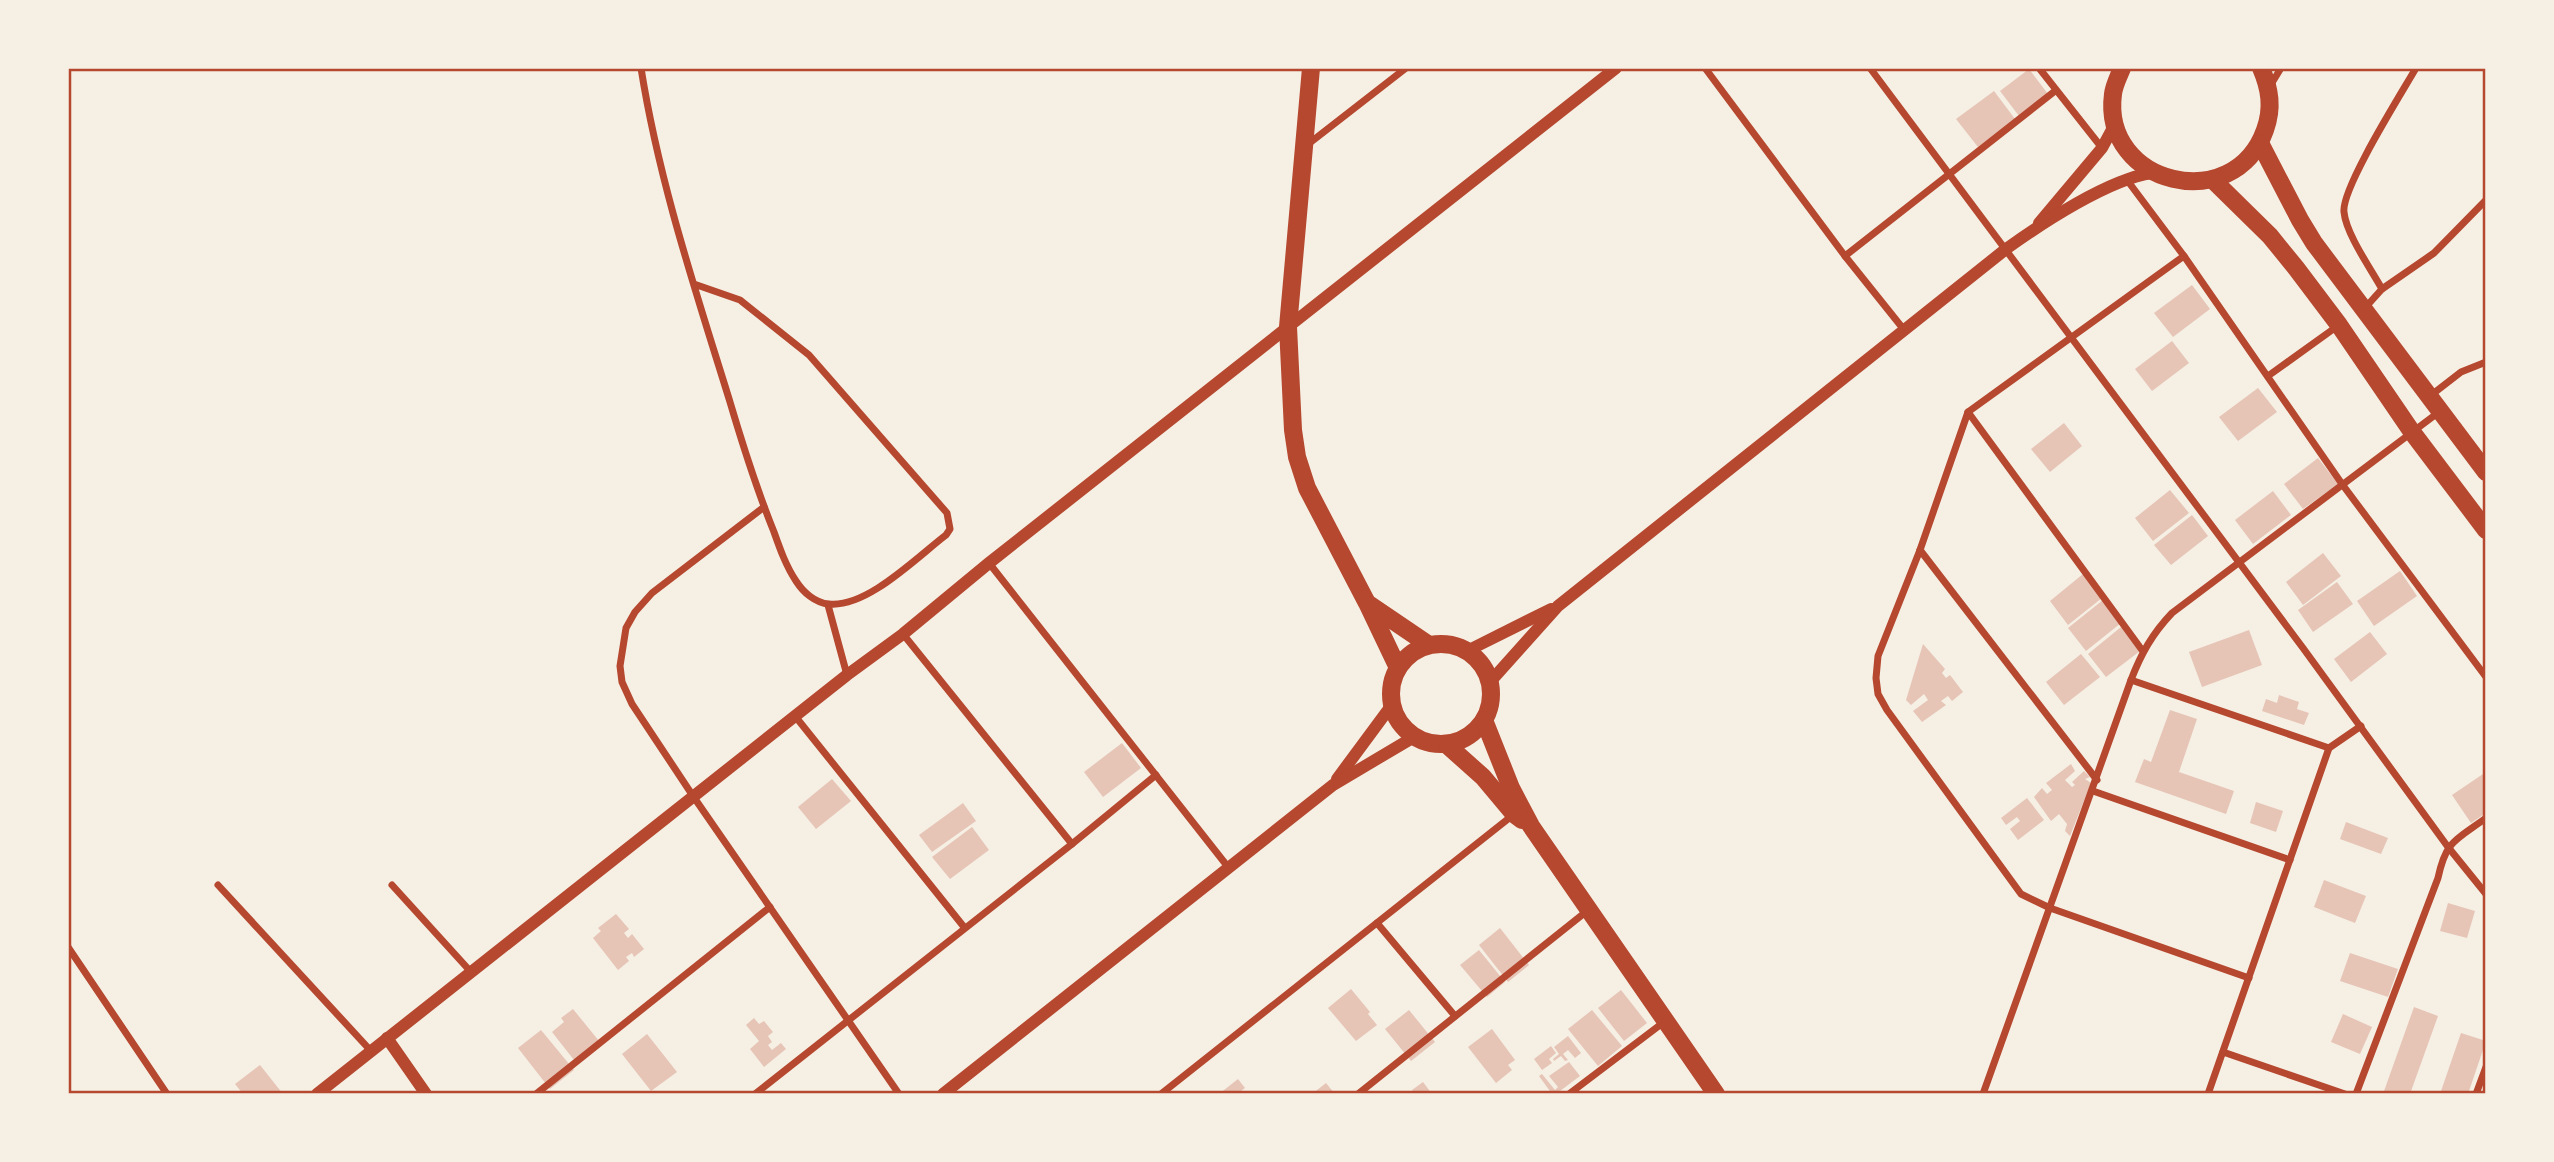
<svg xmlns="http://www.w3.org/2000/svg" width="2554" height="1162" font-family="'Times New Roman',serif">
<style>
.building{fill:#e6c5b7}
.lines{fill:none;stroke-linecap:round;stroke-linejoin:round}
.minor{stroke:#b5482f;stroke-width:7}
.tertiary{stroke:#b5482f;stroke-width:12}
.primary{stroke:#b5482f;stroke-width:18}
.neatline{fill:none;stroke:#b5482f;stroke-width:2.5}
</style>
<rect width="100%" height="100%" fill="#f6efe4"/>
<g class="building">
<path d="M2029 69 2048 94 2019 116 2000 91Z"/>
<path d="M1994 91 2015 119 1978 147 1956 119Z"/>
<path d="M2192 285 2210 309 2173 337 2154 313Z"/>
<path d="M2172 341 2189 363 2152 391 2135 369Z"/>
<path d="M2258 388 2277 412 2238 441 2219 417Z"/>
<path d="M2064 423 2082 446 2050 472 2031 449Z"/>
<path d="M2318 458 2338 484 2303 509 2284 484Z"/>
<path d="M2170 490 2189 513 2153 541 2135 518Z"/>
<path d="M2273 491 2291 515 2253 544 2235 520Z"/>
<path d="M2192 515 2208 536 2171 565 2154 545Z"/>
<path d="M2323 553 2341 576 2303 605 2286 582Z"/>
<path d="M2400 571 2417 596 2374 626 2357 601Z"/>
<path d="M2083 574 2102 598 2068 625 2050 601Z"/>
<path d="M2337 582 2353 604 2313 632 2298 610Z"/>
<path d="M2103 600 2121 623 2086 651 2068 628Z"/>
<path d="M2121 627 2140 651 2106 677 2088 654Z"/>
<path d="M2249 630 2262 665 2202 687 2189 652Z"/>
<path d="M2370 632 2387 654 2351 682 2334 659Z"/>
<path d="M1923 644 1945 669 1942 673 1946 678 1950 675 1963 692 1952 701 1948 696 1941 701 1946 705 1922 722 1913 711 1928 700 1924 694 1911 705 1906 700Z"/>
<path d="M2081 654 2100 677 2064 705 2046 682Z"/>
<path d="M2279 695 2299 702 2297 709 2309 713 2304 725 2262 711 2266 699 2277 703Z"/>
<path d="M2170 710 2197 719 2179 772 2234 791 2226 814 2135 782 2144 759 2151 762Z"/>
<path d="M1122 743 1141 768 1103 797 1084 772Z"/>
<path d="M2071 764 2075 771 2065 780 2072 787 2075 785 2072 782 2084 771 2090 777 2085 779 2091 783 2070 836 2065 831 2067 824 2059 814 2051 821 2034 797 2042 788 2047 794 2052 790 2046 783Z"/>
<path d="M2486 772V813L2471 823 2452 795Z"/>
<path d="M832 779 851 801 816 829 798 807Z"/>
<path d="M2027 798 2044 820 2018 840 2010 829 2020 821 2017 817 2006 825 2001 818Z"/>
<path d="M2256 802 2283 811 2276 832 2250 823Z"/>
<path d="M963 803 976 821 932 852 919 835Z"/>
<path d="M2346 822 2388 838 2381 854 2340 839Z"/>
<path d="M972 827 989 850 950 879 932 857Z"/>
<path d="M2324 880 2366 896 2355 923 2314 907Z"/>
<path d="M2448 903 2475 911 2467 938 2440 931Z"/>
<path d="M616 914 629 929 624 933 628 938 632 934 644 949 634 957 632 953 626 957 629 961 618 970 593 938 601 931 598 928Z"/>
<path d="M1500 928 1529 965 1508 982 1479 945Z"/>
<path d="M1479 950 1505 982 1487 997 1460 965Z"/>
<path d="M2350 953 2398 969 2388 997 2340 981Z"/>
<path d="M1351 989 1370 1012 1368 1014 1377 1025 1356 1041 1328 1008Z"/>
<path d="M1621 990 1647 1023 1624 1041 1598 1008Z"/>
<path d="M2414 1007 2438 1016 2410 1094H2383Z"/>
<path d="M573 1009 599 1041 574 1060 552 1032 564 1022 561 1018Z"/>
<path d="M1409 1010 1435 1042 1411 1061 1385 1029Z"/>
<path d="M1592 1010 1622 1046 1598 1066 1568 1029Z"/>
<path d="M2343 1014 2372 1027 2360 1054 2331 1042Z"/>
<path d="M754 1018 759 1024 764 1021 773 1032 768 1036 772 1042 768 1045 772 1050 781 1043 786 1049 764 1067 750 1049 759 1041 746 1025Z"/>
<path d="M1492 1029 1515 1060 1508 1065 1512 1070 1496 1083 1468 1047Z"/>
<path d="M541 1030 574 1070 550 1089 518 1048Z"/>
<path d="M2461 1033 2486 1041 2468 1094H2440Z"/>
<path d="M647 1034 677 1072 651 1091 622 1054Z"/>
<path d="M1568 1036 1581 1053 1575 1058 1568 1050 1563 1054 1568 1060 1565 1061 1561 1056 1554 1061 1553 1059 1559 1054 1554 1047Z"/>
<path d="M1551 1046 1556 1053 1549 1059 1552 1063 1542 1070 1534 1059Z"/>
<path d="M1569 1062 1580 1076 1556 1094H1552L1539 1076 1542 1074 1555 1090 1558 1087 1549 1076Z"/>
<path d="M260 1065 283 1094H243L235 1084Z"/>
<path d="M1238 1079 1245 1088 1237 1094H1219Z"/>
<path d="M1423 1082 1432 1094H1415L1412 1090Z"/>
<path d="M1326 1083 1335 1094H1312Z"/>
</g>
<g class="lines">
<g class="minor">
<path d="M641 68C659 182 696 292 730 402 743 446 757 490 774 532 780 549 786 566 796 581 803 592 815 603 829 604 867 608 917 557 946 535L950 529 947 513 809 355 740 300 694 284"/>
<path d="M1705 68 1845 256 1905 331"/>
<path d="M1870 68 2303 648 2448 847 2486 894"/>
<path d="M2039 68 2102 148"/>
<path d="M2270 86 2281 68"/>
<path d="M1307 145 1406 68"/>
<path d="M2127 180 2184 256 2342 484 2486 677"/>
<path d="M1845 256 2055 91"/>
<path d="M2184 256 1968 412 1920 550 1878 656 1876 678 1878 694 1887 710 2021 894 2050 908 2249 978"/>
<path d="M2382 289C2371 269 2346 234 2344 212 2341 189 2401 94 2416 68"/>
<path d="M2364 309 2382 289 2434 253 2486 200"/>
<path d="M2268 376 2339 325"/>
<path d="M2430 396 2461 372 2486 362"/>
<path d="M1968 412 2142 650"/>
<path d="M764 507 652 593 635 612 626 628 620 666 622 682 632 704 693 796 899 1094"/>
<path d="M1920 550 2097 780"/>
<path d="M989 563 1228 867"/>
<path d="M828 605 847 675"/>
<path d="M903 634 1072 844"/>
<path d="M2131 680 2329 748"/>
<path d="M795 716 964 927"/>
<path d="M2093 791 2290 860"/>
<path d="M218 885 371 1051"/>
<path d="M392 885 471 972"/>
<path d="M1377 923 1455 1016"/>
<path d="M68 947 167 1094"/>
<path d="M2223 1052 2345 1094"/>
<path d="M536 1094 770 907"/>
<path d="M755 1094 1072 844 1156 775"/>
<path d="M1161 1094 1513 815"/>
<path d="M1358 1094 1587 911"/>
<path d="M1569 1094 1664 1022"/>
<path d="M1983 1094 2131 680C2141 654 2152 634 2172 613L2439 412"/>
<path d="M2208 1094 2329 748 2361 726"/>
<path d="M2356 1094 2438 878C2446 840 2456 840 2486 818"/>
<path d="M2476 1094 2486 1067"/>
</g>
<g class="tertiary">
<path d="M2039 223 2102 148 2115 124"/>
<path d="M1467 651 1551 609"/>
<path d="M1490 682 1558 606 2006 249C2042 223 2109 179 2152 173"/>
<path d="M1337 779 1391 706"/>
<path d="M387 1038 426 1094"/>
<path d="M317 1094 847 675 903 634 989 563 1616 68"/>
<path d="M943 1094 1333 785 1414 737"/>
</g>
<g class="primary">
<path d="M1311 68 1288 327 1293 430 1297 457 1307 488 1367 603 1398 668"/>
<path d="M2122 68C2119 76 2114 85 2113 94 2101 185 2234 217 2265 130 2273 108 2270 89 2261 68"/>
<path d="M2260 143 2300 220 2314 243 2486 472"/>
<path d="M2213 180 2270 236 2296 268 2339 325 2412 432 2486 530"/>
<path d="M1370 605 1429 645"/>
<circle cx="1441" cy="694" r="50"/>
<path d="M1484 720 1511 788 1531 826 1716 1094"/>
<path d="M1446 744 1483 777 1514 814 1522 820"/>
</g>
</g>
<rect width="2554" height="1162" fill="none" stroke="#f6efe4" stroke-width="140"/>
<rect x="70" y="70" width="2414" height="1022" class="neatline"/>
</svg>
